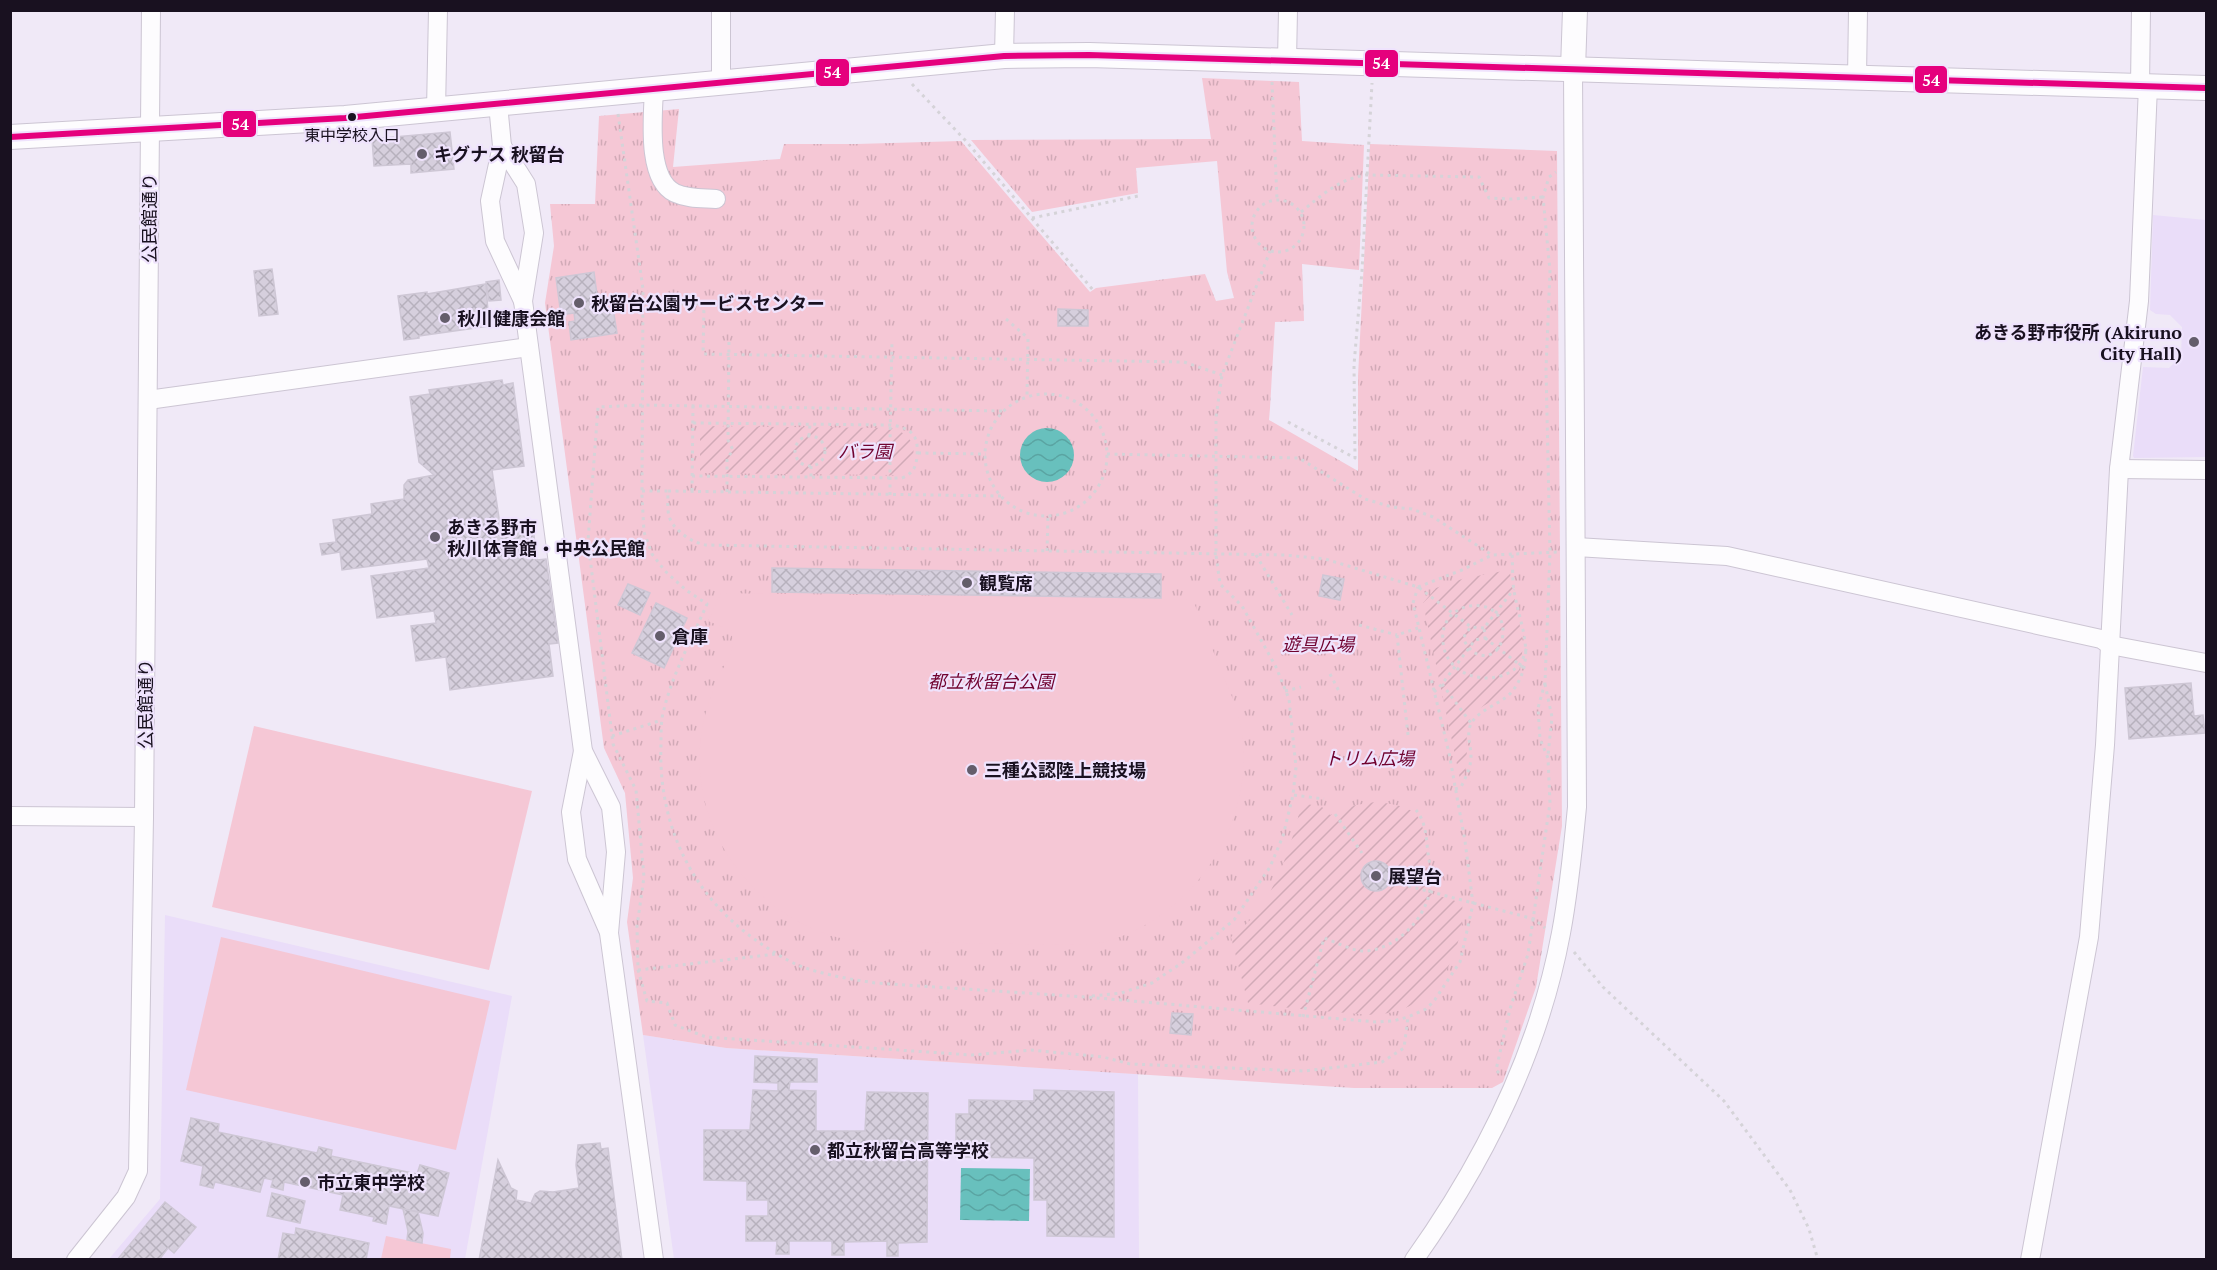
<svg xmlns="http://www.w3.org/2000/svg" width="2217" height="1270" font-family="'PT Serif','Noto Sans JP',serif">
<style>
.built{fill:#eaddf9}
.park{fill:url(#park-tufts)}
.garden{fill:url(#garden-furrows)}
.pitch{fill:#f5c7d5}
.water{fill:url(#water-waves)}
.building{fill:url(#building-cross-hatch);stroke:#cec7d5;stroke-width:1.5}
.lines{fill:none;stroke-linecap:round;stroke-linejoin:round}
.minor-casing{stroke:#ccc5d3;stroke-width:20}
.major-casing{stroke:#ccc5d3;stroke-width:26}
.path{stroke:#d5d3d8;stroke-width:3;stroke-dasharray:3 4.5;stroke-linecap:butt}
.minor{stroke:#fdfcfe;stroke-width:18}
.major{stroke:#fdfcfe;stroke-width:24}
.bus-1-casing{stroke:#efe3fd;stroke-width:10}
.bus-1{stroke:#e5007d;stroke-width:6}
.bus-dot{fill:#191120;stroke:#efe3fd;stroke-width:2}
.poi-dot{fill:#645d6b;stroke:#efe3fd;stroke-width:2}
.labels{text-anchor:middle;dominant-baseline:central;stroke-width:4.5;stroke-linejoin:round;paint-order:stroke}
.bus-label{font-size:16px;fill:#191120;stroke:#efe3fd}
.poi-label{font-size:18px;font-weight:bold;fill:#191120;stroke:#efe3fd;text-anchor:start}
.street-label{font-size:18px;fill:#191120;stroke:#efe3fd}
.park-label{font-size:18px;font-style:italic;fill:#70022f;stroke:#efe3fd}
.line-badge{stroke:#efe3fd;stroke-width:2}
.badge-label{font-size:16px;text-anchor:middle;font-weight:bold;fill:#fff}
</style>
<defs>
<pattern id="park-tufts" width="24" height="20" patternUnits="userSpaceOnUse" patternTransform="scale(1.5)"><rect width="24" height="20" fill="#f5c7d5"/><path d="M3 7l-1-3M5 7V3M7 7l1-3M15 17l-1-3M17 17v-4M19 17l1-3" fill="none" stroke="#d1aab7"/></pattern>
<pattern id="garden-furrows" width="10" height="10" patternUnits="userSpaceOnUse" patternTransform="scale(1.5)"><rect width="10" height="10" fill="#f5c7d5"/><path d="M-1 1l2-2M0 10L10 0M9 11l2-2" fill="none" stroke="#d1aab7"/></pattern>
<pattern id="water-waves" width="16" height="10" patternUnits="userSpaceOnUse" patternTransform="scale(1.5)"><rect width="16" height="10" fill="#68c0bd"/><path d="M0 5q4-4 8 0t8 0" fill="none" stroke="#5aa4a2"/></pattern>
<pattern id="building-cross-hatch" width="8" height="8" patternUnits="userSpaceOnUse" patternTransform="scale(1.5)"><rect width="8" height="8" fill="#d6cfdd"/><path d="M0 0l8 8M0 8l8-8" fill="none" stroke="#b7b1bd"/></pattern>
</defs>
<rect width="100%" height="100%" fill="#f0e9f7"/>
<g class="built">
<path d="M2153 215 2206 220V457L2134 458 2133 456 2143 367 2169 368 2181 356 2182 327 2170 315 2156 314 2150 310Z"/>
<path d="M165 915 512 996 465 1259 108 1260 160 1199Z"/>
<path d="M643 1035 726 1048 1138 1074 1139 1259H674Z"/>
</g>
<path class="park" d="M1202 78 1299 82 1302 141 1364 145 1359 270 1302 264 1304 321 1275 322 1270 408 1269 420 1358 471V376L1370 144 1557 151 1562 826 1536 987 1503 1082 1492 1088H1354L726 1048 643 1035 627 922 633 878 625 793 604 748 545 303 554 246 550 204H595L599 116 679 109 673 167 780 159 784 144H856L961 141 1090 292 1096 288 1205 274 1216 301 1234 298 1227 272 1217 161 1136 168 1138 193 1032 212 971 140 1211 139Z"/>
<g class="garden">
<path d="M700 426 891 428C909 433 916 443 913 462L903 473 894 475 700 473Z"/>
<path d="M1503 571 1510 573 1523 643C1522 656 1520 677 1512 687 1501 701 1474 705 1469 721 1463 737 1472 769 1460 779L1423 603 1436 588 1462 579Z"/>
<path d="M1375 802C1388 803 1401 805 1412 811 1430 823 1428 873 1426 892L1462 903C1464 922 1459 944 1451 961 1438 990 1414 1011 1381 1014 1367 1016 1350 1013 1335 1012 1306 1010 1277 1007 1248 1003L1231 937C1274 906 1289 852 1302 803L1322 807 1330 815 1356 805Z"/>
</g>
<g class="pitch">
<path d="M721 593 1193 600C1203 625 1213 651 1223 676 1228 689 1235 701 1238 714 1263 809 1202 913 1108 941 1098 944 1087 944 1077 945L858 941C848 939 836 938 827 934 743 905 687 819 702 730 705 712 711 695 718 678 722 669 730 659 732 649 733 644 732 636 732 631L708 621Z"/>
<path d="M254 726 532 791 489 970 212 907Z"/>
<path d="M221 937 490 1001 456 1150 186 1090Z"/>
<path d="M386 1236 451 1249 450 1259H381Z"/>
</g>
<g class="water">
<circle cx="1047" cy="455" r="27"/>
<path d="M961 1168 1030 1169 1029 1221 960 1220Z"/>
</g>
<g class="building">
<path d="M450 132 454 169 411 173V164L374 166 372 139Z"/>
<path d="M272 269 278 314 259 316 254 271Z"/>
<path d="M594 272 599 310 613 308 617 333 571 340 569 322 575 321 574 313 561 315 556 278Z"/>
<path d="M499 280 501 300 489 301 486 282Z"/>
<path d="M486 284 489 326 419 336V338L404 340 398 296 427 292V294Z"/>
<path d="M1058 309 1088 310V326H1058Z"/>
<path d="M502 380 503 385 513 383 524 466 492 470 501 532 533 528 537 560 546 559 558 643 549 644 553 676 450 690 446 657 416 661 411 626 436 623 434 611 377 618 371 576 429 568 427 559 342 570 340 552 322 555 320 544 336 542 333 520 372 514 371 504 404 499V485L408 480 434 475 419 462 410 397 430 394 429 390Z"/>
<path d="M772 568 1161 574V598L772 592Z"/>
<path d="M1323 575 1344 579 1340 600 1319 596Z"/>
<path d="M628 584 650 593 640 615 618 605Z"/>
<path d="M656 603 687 618 664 668 632 653Z"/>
<path d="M2191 683 2194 716 2203 715 2205 733 2129 739 2125 688Z"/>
<circle cx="1376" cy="876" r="15"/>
<path d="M1172 1013 1193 1014 1191 1035 1170 1033Z"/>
<path d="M755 1056 817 1059V1082H790L789 1090 816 1091V1131H865L867 1092 928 1093 927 1242 898 1243V1256H887V1241L844 1242V1255H832V1241H789V1254H776L777 1241H746V1216H768V1200H747V1181L704 1180V1130H750L753 1090 778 1091V1083L754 1082Z"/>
<path d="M1034 1090 1114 1092V1237L1047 1236V1200H1034V1158L956 1157V1114H969V1100L1034 1101Z"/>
<path d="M191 1118 219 1124 218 1132 317 1153 319 1147 332 1150 331 1156 417 1174 420 1165 449 1173 438 1216 389 1206 386 1224 373 1221 374 1217 340 1210 343 1195 284 1182 283 1190 271 1187 273 1180 264 1178 260 1192 215 1182 213 1188 200 1185 203 1166 181 1161Z"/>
<path d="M600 1143 601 1149 608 1148 622 1260H479L498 1160 511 1188 517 1191 516 1200 531 1203 535 1194 540 1191 553 1192 579 1188 576 1165 578 1145Z"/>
<path d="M272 1193 305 1201 300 1223 267 1216Z"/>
<path d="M165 1202 196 1227 174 1253 168 1248 159 1260H117Z"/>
<path d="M403 1209 418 1212 423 1233 422 1243 407 1240 408 1231Z"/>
<path d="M296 1228 369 1243 366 1260H278L283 1233 295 1235Z"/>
</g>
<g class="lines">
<g class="minor-casing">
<g id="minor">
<path d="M1004 56 1005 10"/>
<path d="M1287 61 1288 10"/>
<path d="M1857 78 1858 10"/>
<path d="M721 82V10"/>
<path d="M2140 86 2141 10"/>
<path d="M654 89C653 116 646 179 675 193 688 199 702 198 716 199"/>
<path d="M498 104 502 146 490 201 495 241 523 301"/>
<path d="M436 110 438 10"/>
<path d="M502 146 526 184 534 233 523 301 583 751 611 807 616 852 609 933 654 1260"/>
<path d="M148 400 529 347"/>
<path d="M2119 469 2206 470"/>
<path d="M1576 547 1727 556 2101 639 2110 645 2206 663"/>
<path d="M583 751 571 812 577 859 608 930"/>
<path d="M10 816 144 817"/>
<path d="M76 1260 126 1197 138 1171 144 817 151 10"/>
<path d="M1414 1260C1483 1163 1539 1051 1561 933 1569 891 1573 849 1577 807L1573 69"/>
<path d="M2030 1260 2089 937 2105 745 2119 469 2139 301 2148 86"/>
</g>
</g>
<g class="major-casing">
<g id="major">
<path d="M1573 69 1575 10"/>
<path d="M10 137 345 118 1004 56 1089 55 2206 88"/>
</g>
</g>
<g class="path">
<path d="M1272 82 1277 200"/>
<path d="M912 84 965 140 1093 290"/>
<path d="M618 114 643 289 642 496 644 532 652 554 665 571 686 590 707 604C691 641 670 678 662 718 661 727 661 737 661 745 658 826 693 898 760 943 773 952 786 960 800 966 824 975 850 979 875 983L1086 997 1376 1022 1393 1021 1408 1017 1426 1009 1434 1001 1460 962 1473 904 1465 841 1449 753 1413 603 1418 587"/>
<circle cx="1278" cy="226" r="26"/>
<path d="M1301 212C1322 195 1339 179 1366 175L1479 177 1489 198 1511 199 1543 197"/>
<path d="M1032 218 1138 196"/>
<path d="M598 298 643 304H704L703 354 1184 362 1222 375"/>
<path d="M1006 319 1028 338 1027 397"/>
<circle cx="1046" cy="455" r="61"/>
<path d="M1002 411 642 405 598 407 588 541 613 744 636 790 644 877 637 926 638 970 647 1001 667 1003 675 1025 706 1037 972 1055 1031 1050 1103 1057 1130 1064 1304 1071 1382 1062 1404 1048 1408 1017"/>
<path d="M1288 422 1355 458 1354 365 1362 271 1372 83"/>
<path d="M809 436 810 424"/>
<circle cx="810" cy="451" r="15"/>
<path d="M918 453 986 454"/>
<path d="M1107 454 1299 458 1365 499 1392 507 1412 509 1433 517 1492 555"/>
<path d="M811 466V478"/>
<path d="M692 476 902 478C913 473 916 468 917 456 919 435 911 428 891 425L692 423"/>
<path d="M642 491H668"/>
<path d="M692 491 693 406"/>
<path d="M727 492V459L733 450 728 440 729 338"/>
<path d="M890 495V462L885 452 890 441 892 341"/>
<path d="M1001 496 668 491C668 498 667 509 669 516 673 530 692 543 706 545L1285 555 1325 559 1418 587 1471 627"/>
<path d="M1047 551 1048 517"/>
<path d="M1256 555 1292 615"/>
<path d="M1418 587 1462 570 1492 555 1559 552"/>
<path d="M1359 625 1397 635"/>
<path d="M1484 628 1471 627 1465 634 1464 640C1475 664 1502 659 1503 633 1505 591 1432 598 1444 648 1451 680 1499 688 1520 664 1523 660 1525 652 1527 647"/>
<path d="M1485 638 1524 668"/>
<path d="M1330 674 1340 693"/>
<path d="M1442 684 1471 723"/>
<path d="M1545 684 1552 717 1548 755"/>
<path d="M1285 691 1301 687"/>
<path d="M1434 692 1442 684 1475 640 1485 638 1484 628 1514 589"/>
<path d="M1408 735 1397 635 1418 628"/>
<path d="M612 736 662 720"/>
<path d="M1455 789 1461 787C1466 777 1471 767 1471 756 1471 746 1466 734 1471 724 1479 708 1504 704 1514 689 1537 656 1520 626 1514 591 1512 579 1513 566 1512 554"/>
<path d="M1294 795 1324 799"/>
<path d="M1335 814 1362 853"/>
<path d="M1401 884 1534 919 1545 928"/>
<path d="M1574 952 1603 987 1724 1101 1790 1190 1809 1229 1818 1260"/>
<path d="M638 970 776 954"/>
<path d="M1092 996 1121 993 1152 983 1183 962 1234 920 1270 867 1283 836 1293 795 1296 767 1289 699 1276 667 1242 606 1220 584 1216 555V417L1222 375 1270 251"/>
<path d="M1303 1017 1324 938C1336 942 1352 951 1364 951 1395 950 1425 920 1430 890 1432 877 1430 865 1428 853 1426 837 1426 822 1416 810"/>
<path d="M1499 1073 1496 1070 1510 1009 1528 954 1550 803 1548 758 1540 739 1538 708 1545 683 1550 553 1546 369 1550 271 1543 197 1549 177 1556 172"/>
</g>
<use href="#minor" class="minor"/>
<use href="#major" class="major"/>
<g class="bus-1-casing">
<path id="bus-1" d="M10 137 345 118 1004 56 1089 55 2206 88"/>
</g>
<use href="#bus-1" class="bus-1"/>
</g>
<circle class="bus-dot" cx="352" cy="117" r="5"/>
<g class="poi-dot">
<circle cx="422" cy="154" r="6"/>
<circle cx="579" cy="303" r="6"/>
<circle cx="445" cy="318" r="6"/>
<circle cx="2194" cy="342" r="6"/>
<circle cx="435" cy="537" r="6"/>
<circle cx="967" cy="583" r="6"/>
<circle cx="660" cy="636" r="6"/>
<circle cx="972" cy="770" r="6"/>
<circle cx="1376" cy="876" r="6"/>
<circle cx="815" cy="1150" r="6"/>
<circle cx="305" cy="1182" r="6"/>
</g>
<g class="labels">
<g class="bus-label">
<text x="352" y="135">東中学校入口</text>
</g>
<g class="poi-label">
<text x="434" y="154">キグナス 秋留台</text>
<text x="591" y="303">秋留台公園サービスセンター</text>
<text x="457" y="318">秋川健康会館</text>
<text x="2182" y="332" text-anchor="end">あきる野市役所 (Akiruno<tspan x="2182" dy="21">City Hall)</tspan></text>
<text x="447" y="527">あきる野市<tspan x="447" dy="21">秋川体育館・中央公民館</tspan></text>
<text x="979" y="583">観覧席</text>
<text x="672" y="636">倉庫</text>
<text x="984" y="770">三種公認陸上競技場</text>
<text x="1388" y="876">展望台</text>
<text x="827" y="1150">都立秋留台高等学校</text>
<text x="317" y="1182">市立東中学校</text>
</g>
<g class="street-label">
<text transform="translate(149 218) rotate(-90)">公民館通り</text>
<text transform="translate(145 704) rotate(-90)">公民館通り</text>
</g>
<g class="park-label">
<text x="865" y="451">バラ園</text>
<text x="1318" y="644">遊具広場</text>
<text x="991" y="681">都立秋留台公園</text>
<text x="1369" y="758">トリム広場</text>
</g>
</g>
<g class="line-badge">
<rect x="1364" y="49" width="35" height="29" rx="6" fill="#e5007d"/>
<rect x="815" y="58" width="35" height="29" rx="6" fill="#e5007d"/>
<rect x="1914" y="65" width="34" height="29" rx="6" fill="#e5007d"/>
<rect x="222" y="110" width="35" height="28" rx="6" fill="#e5007d"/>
</g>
<g class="badge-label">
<text x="1381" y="69">54</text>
<text x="832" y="78">54</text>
<text x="1931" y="86">54</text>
<text x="240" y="130">54</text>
</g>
<rect width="2217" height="1270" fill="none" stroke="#191120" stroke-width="24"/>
</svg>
